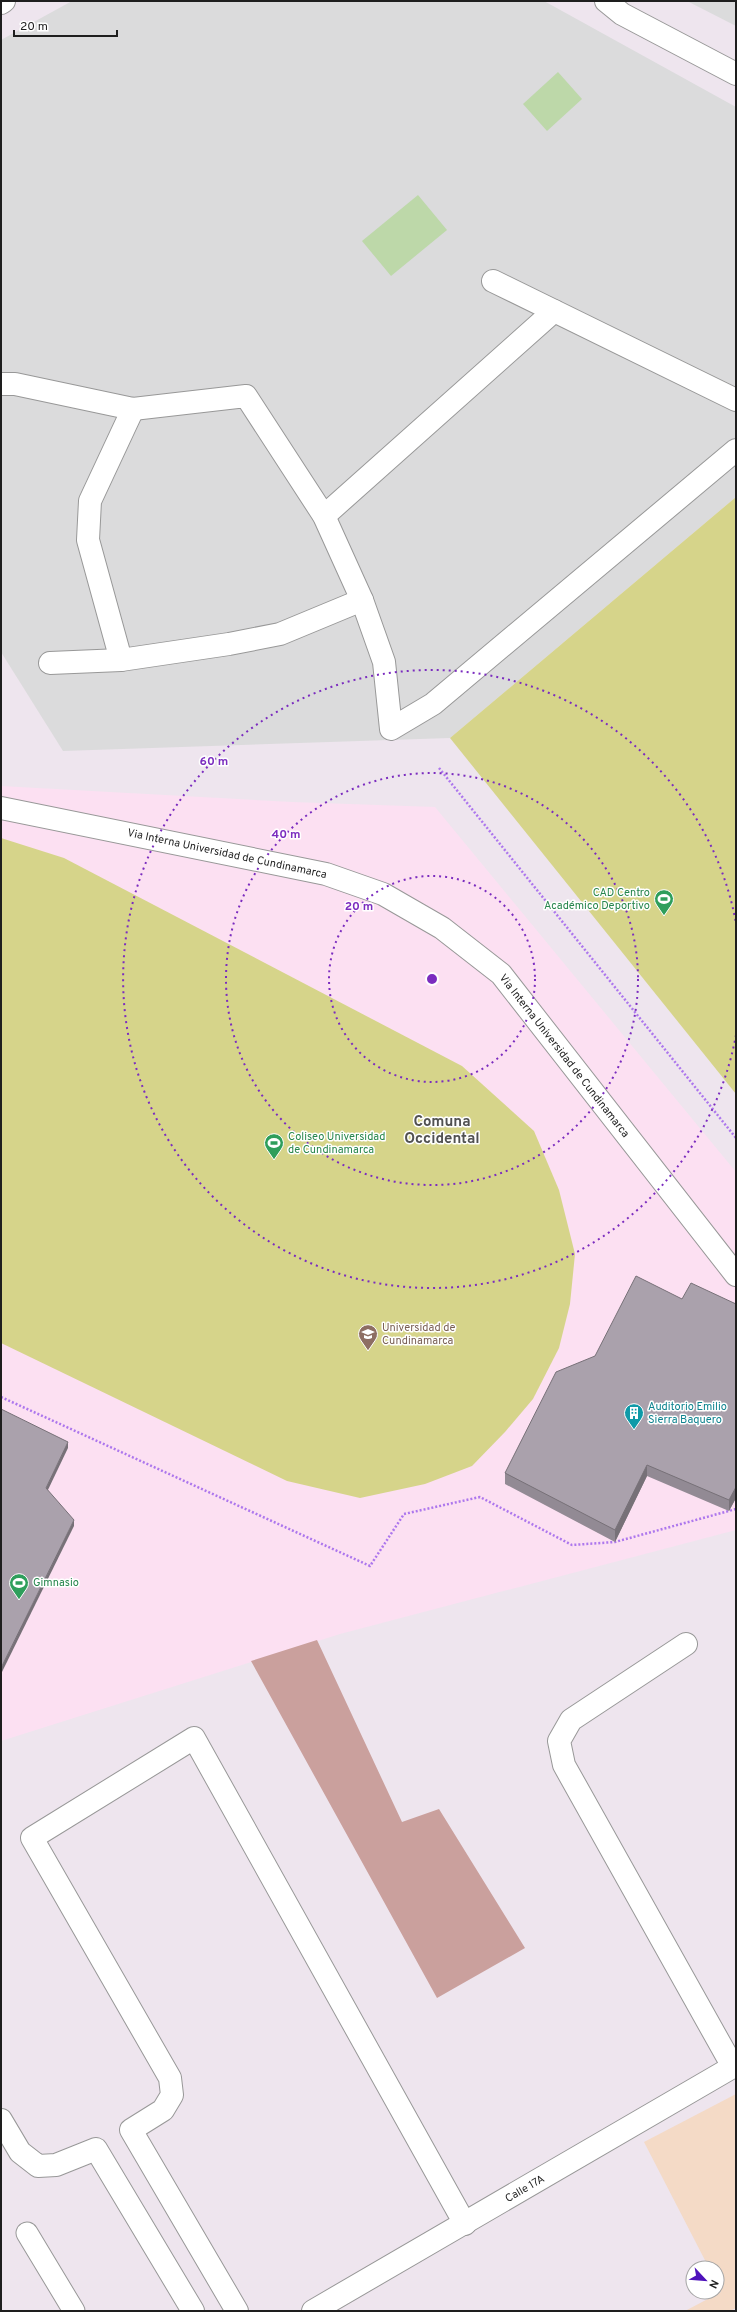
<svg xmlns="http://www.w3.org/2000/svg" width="737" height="2312" font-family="Overpass,sans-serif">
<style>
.residential{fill:#dbdbdc}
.education{fill:#fce0f2}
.forest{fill:#caa09d}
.park{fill:#f4dac6}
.pitch{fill:#d6d48a}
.water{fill:#bdd8a9}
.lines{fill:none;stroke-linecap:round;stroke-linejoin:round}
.lane-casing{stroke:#989898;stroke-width:23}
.street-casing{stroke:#989898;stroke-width:24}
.path{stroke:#ad77ed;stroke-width:2.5;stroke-dasharray:2 2;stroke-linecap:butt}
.lane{stroke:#fff;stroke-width:21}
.street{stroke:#fff;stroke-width:22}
.wall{fill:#928a94}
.shaded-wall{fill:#777178}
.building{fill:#aaa1ac;stroke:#777178}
.ring{fill:none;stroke:#7b2cbf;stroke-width:2;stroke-dasharray:2 4}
.labels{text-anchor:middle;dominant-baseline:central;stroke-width:3;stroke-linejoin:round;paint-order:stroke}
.street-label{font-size:11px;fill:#1e1e1e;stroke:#fff}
.leisure-label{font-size:11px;fill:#27864d;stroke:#fff;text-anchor:start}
.education-label{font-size:11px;fill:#785e54;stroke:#fff;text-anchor:start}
.culture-label{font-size:11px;fill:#0d838f;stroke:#fff;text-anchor:start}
.district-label{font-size:15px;font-weight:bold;fill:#515151;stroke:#fff}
.centre{fill:#7b2cbf;stroke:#fff;stroke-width:2}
.ring-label{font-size:12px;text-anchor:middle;font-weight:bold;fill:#7b2cbf;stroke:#fff;stroke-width:3;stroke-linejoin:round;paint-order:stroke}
</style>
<rect width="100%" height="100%" fill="#eee5ee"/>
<g class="residential">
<path d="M72 1H544L736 107V497L450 738 63 751 1 652V40Z"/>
<path d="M687 1H736V26Z"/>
</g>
<path class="education" d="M1 786 292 802 435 807 736 1172V1530L340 1634 1 1741Z"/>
<path class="forest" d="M317 1640 402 1822 439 1809 525 1948 437 1998 251 1661Z"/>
<path class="park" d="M736 2094V2308L730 2311H685L721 2292 717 2284V2268H709L644 2142Z"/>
<g class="pitch">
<path d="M736 497V1094L450 738Z"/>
<path d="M1 838 64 858 462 1066 534 1131 559 1190 575 1254 570 1304 559 1348 533 1399 505 1432 472 1466 425 1484 360 1498 287 1481 1 1343Z"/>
</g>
<g class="water">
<path d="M558 72 582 99 547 131 523 104Z"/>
<path d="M418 195 447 230 391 276 362 241Z"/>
</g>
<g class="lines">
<g class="lane-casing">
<path id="lane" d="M27 2233 74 2311"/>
</g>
<g class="street-casing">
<g id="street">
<path d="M606 1 622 14 736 74"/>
<path d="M1 3 4 1"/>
<path d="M493 281 736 400"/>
<path d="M1 384H15L133 409 246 396 324 516 362 600 384 662 391 729 433 704 736 450"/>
<path d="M324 516 554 311"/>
<path d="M121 660 88 540 90 501 133 409"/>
<path d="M50 663 121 660 229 644 280 634 362 600"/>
<path d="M1 808 326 874 383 894 442 928 501 974 736 1275"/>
<path d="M686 1644 571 1720 559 1741 564 1765 733 2067"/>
<path d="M1 2120 20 2152 38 2166 56 2165 96 2149 193 2311"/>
<path d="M237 2311 131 2130 163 2110 172 2095 170 2078 32 1838 194 1738 465 2224"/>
<path d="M313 2311 736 2065"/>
</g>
</g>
<g class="path">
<path d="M439 768 736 1138"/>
<path d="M1 1397 370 1566 404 1514 480 1497 572 1545 615 1542 736 1509"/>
</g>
<use href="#lane" class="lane"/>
<use href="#street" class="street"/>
</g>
<path class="wall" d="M682 1299 736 1304V1498L729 1511 647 1476 615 1542 505 1484V1473L595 1356Z"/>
<g class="shaded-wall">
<path d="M68 1442V1448L46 1494V1488Z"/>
<path d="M647 1465V1476L615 1542V1530Z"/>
<path d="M736 1487V1498L729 1511V1500Z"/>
<path d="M74 1520V1526L1 1674V1668Z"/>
</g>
<g class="building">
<path d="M636 1276 682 1299 691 1283 736 1304V1487L729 1500 647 1465 615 1530 505 1473 556 1372 595 1356Z"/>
<path d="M1 1409 68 1442 46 1488 74 1520 1 1668Z"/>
</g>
<g class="ring">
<circle cx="432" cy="979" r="103"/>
<circle cx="432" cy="979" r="206"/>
<path d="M736 1035A309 309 0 1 1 736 923"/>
</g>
<defs>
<g id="stadium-pin" transform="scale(1)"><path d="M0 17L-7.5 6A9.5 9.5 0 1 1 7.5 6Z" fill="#2e9e5b" stroke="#fff"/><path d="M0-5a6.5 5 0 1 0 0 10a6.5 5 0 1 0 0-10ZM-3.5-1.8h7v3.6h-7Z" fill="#fff"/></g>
<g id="university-pin" transform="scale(1)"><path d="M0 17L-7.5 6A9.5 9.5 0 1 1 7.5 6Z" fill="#8d6e63" stroke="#fff"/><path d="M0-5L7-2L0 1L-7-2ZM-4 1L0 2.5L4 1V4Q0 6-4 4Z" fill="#fff"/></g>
<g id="building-pin" transform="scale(1)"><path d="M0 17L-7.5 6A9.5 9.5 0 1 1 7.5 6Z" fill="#0f9aa8" stroke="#fff"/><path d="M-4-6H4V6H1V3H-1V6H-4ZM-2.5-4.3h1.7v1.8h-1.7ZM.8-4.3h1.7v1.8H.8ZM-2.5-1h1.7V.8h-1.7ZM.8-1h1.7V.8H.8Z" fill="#fff"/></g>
</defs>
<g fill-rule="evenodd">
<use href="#stadium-pin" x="664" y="899"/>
<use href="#stadium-pin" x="274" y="1143"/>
<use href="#university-pin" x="368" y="1334"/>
<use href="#building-pin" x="634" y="1413"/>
<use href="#stadium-pin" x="19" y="1583"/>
</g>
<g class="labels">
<g class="street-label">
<text transform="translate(227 854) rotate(12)">Via Interna Universidad de Cundinamarca</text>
<text transform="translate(564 1056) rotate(52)">Via Interna Universidad de Cundinamarca</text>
<text transform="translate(525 2189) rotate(-30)">Calle 17A</text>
</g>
<g class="leisure-label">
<text x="650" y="893" text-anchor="end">CAD Centro<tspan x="650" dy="13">Académico Deportivo</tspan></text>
<text x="288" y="1137">Coliseo Universidad<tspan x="288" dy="13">de Cundinamarca</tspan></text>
<text x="33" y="1583">Gimnasio</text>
</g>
<g class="education-label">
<text x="382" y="1328">Universidad de<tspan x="382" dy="13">Cundinamarca</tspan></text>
</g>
<g class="culture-label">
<text x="648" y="1407">Auditorio Emilio<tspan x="648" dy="13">Sierra Baquero</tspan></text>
</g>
<g class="district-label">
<text x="442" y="1122">Comuna<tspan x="442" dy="17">Occidental</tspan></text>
</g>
</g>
<circle cx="432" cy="979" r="6" class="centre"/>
<g class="ring-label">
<text x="214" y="765">60 m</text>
<text x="286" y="838">40 m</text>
<text x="359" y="910">20 m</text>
</g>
<rect width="737" height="2312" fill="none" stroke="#1e1e1e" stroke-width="4"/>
<g transform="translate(705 2280) rotate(116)"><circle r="19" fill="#ffffff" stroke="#a5a5a5"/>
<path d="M0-3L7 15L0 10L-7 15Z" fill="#4e12bb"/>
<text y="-6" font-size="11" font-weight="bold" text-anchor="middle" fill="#1e1e1e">N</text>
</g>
<path d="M14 30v6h103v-6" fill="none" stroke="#1e1e1e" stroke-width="2"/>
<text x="20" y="30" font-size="12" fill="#1e1e1e" stroke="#ffffff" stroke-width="3" paint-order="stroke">20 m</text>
</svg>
